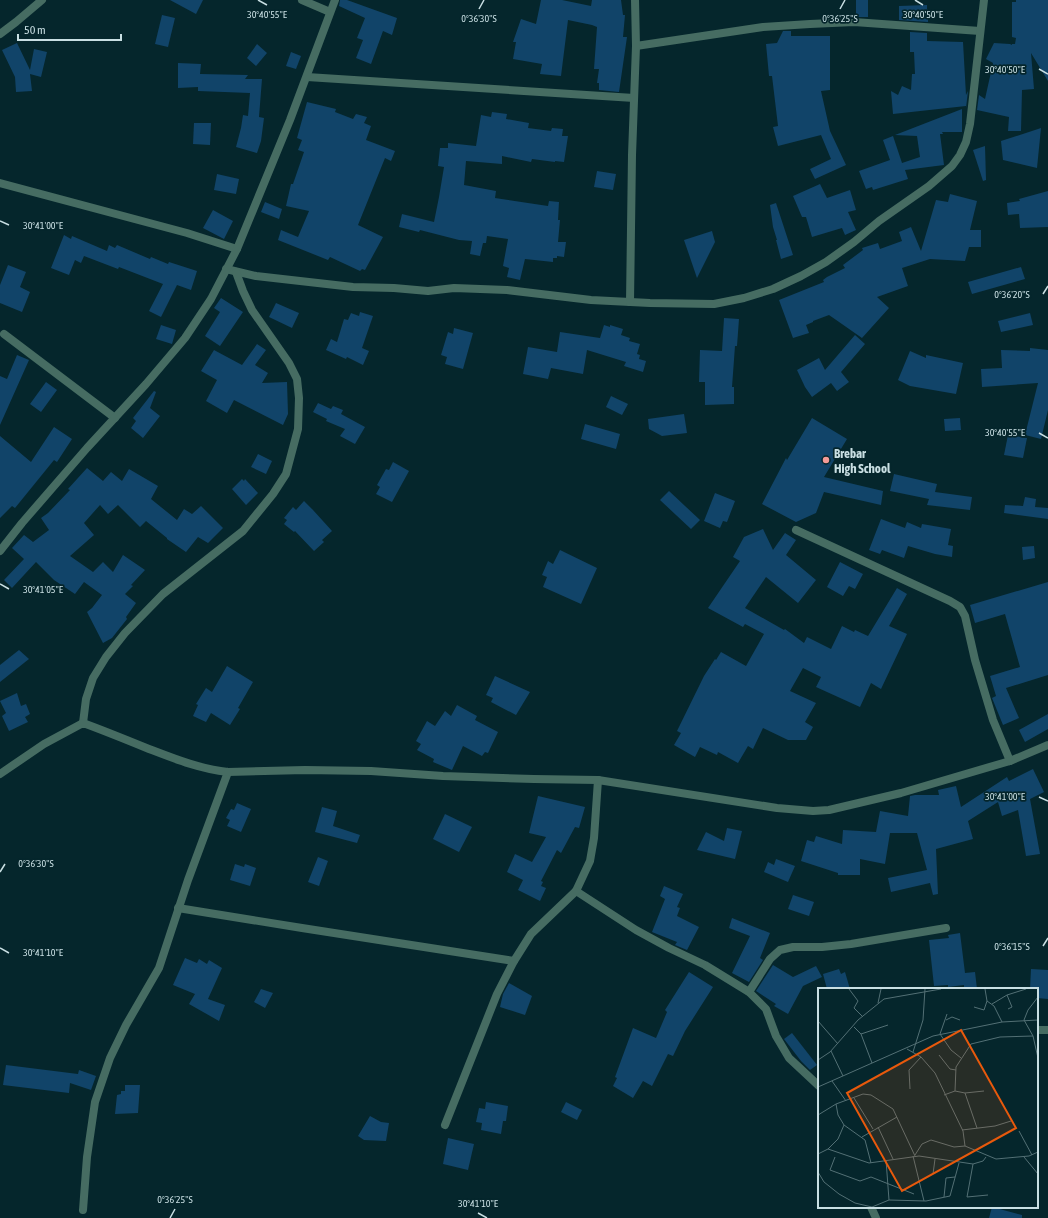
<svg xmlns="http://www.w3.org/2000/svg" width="1048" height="1218" font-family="'Asap Condensed',sans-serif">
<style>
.building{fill:#114469}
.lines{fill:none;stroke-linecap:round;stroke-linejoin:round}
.minor{stroke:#466c62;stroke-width:8}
.tertiary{stroke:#466c62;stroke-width:8}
.ticks{fill:none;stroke:#c9dfe3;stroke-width:1.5}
.poi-dot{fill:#f59b97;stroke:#05262c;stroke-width:1.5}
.labels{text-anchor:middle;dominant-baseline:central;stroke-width:3.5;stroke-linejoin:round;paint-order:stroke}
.poi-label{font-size:13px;font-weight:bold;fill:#c9dfe3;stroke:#05262c;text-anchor:start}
.inset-road{fill:none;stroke:#537075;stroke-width:1}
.view{fill:#e8590c;fill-opacity:0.15;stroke:#e8590c;stroke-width:2}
.inset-edge{fill:none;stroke:#c9dfe3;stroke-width:2}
.ticks-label{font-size:10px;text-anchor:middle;fill:#c9dfe3;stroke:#05262c;stroke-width:3.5;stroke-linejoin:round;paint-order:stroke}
</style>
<rect width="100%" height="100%" fill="#05262c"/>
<g class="building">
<path d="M170 0H203L196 14Z"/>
<path d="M340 0H347L397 18 392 35 383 31 371 64 356 58 363 40 357 38 365 18 339 6Z"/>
<path d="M541 0H562L591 6 592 0H621L623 15H625L623 37H627L619 92 599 90V83H597L599 69H594L597 27 592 25 568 20 561 76 540 74 542 64 513 59 516 42H513L521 19 536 24Z"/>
<rect x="856" y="0" width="12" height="17"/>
<path d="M1016 0H1048V81L1031 53 1034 89 1022 90 1021 131H1008L1009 117 977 110 979 95 985 99 993 63 986 59 994 43 1010 44 1012 45V44H1015L1016 38 1012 37V2H1016Z"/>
<path d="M927 5V9L928 10V22L899 20V6Z"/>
<path d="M162 15 175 18 168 47 155 44Z"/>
<path d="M783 31H791V36H830V90L821 91 830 131 846 165 815 179 810 169 831 159 821 135 778 146 773 127 778 126 772 76H769L766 44 777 43Z"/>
<path d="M910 32 927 33V41L963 42 966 95 968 91 966 108V106L893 114 891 91 898 95 902 86 911 90 912 74H915L914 52H910Z"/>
<path d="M17 43 30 70 34 49 47 52 41 77 30 74 32 91 16 92 15 77 2 50Z"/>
<path d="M257 44 267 53 256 66 247 58Z"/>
<path d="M291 52 301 56 296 69 286 66Z"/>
<path d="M178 63 201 64 200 74 248 75 245 79H262L259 117 264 118 261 141 257 153 236 147 241 128 243 115 248 116 250 93 198 91V87L178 88Z"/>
<path d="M307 102 336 109 335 112 353 119 356 114 367 117 364 123 371 126 366 140 395 151 391 161 385 158 358 225 383 237 365 270 362 269 360 271 330 257 328 260 278 240 281 230 298 237 309 211 286 206 291 184H293L304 152 298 150 302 140 297 138Z"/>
<path d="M962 109V132H942L943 134H940L944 165 905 170 908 179 873 190 872 187 866 189 859 171 890 160 883 140 893 136 902 163 920 157 917 136 895 135Z"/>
<path d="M492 112 507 114 506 119 529 123 528 128 551 131 552 128 563 129 562 136H568L564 162 555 161V162L532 159 531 162 502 156V164L466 161 464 185 496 191 495 198 548 206 549 201 559 202 558 220H560L558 242H566L564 257 557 256V258H553V262L525 259 520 280 507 277 509 268 503 266 508 239 487 236 486 243H483L480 256 470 254 472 241 459 240 420 230 419 232 399 227 402 214 434 222 439 197 444 167 438 166 440 148H448V143L476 146 481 115 491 117Z"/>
<path d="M194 123H211L210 145 193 144Z"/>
<path d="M1041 128 1037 168 1003 160 1001 141Z"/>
<path d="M985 146 986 180 983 181 973 150Z"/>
<path d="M597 171 616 174 613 190 594 187Z"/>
<path d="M217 174 239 179 236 194 214 190Z"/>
<path d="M820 184 827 198 850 190 856 210 848 212 856 230 845 235 842 228 812 237 806 217H802L793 196Z"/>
<path d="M1048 191V227L1020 228 1019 214 1008 215 1007 203 1020 201 1019 199Z"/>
<path d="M950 194 977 201 970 230H981V247H969L965 261 930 259 902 268 908 286 877 297 889 308 862 338 829 315 813 321V322L806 325 809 333 793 338 779 300 824 282 823 280 827 277 845 268 843 265 863 250 862 248 878 243 880 249 902 241 899 232 911 227 921 251 936 200 948 202Z"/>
<path d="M265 202 282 209 279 219 261 212Z"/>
<path d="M776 203 793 255 781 259 776 240H777L773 227 770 205Z"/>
<path d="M213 210 233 221 224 239 203 228Z"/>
<path d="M712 231 715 242 697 278 684 240Z"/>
<path d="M64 235 71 239 72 236 107 251 109 245 115 248 117 245 150 259 151 257 168 264 169 262 197 271 191 290 177 285 161 317 149 311 163 284 119 267 118 269 84 256 81 263 75 260 69 275 51 268Z"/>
<path d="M8 265 26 272 20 287 30 292 22 312 0 303V285Z"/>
<path d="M1021 267 1025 279 972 294 968 282Z"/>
<path d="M221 298 243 312 220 346 205 336 220 312 214 308Z"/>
<path d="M276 303 299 313 292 328 269 317Z"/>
<path d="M360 312 373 316 362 348 369 351 363 365 347 357 346 359 326 350 331 339 337 342 344 319 348 320 351 313 359 316Z"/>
<path d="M1030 313 1033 325 1001 332 998 321Z"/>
<path d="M724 318 739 319 737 346H735L732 387H734V404L705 405V382H699L700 350 722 351Z"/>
<path d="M161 325 176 330 172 344 156 339Z"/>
<path d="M604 325 610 327V325L623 329 621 335 630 338 629 341 640 344 637 354 640 355 639 359 646 361 643 372 624 366 626 362 587 350 583 374 551 368 548 379 523 374 528 347 557 352 560 332 600 338Z"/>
<path d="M454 328 473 333 463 369 445 364 447 357 441 355 448 332 453 334Z"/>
<path d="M855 335 865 344 841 372 849 382 837 391 831 383 812 397 805 387 797 370 819 358 825 370Z"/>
<path d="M257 344 266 350 255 365 268 373 262 383 287 382 288 414 283 425 234 400 227 413 206 401 217 380 201 371 214 350 242 365Z"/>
<path d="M1030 348 1048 350V410L1041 439 1025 435 1038 383 982 387 981 369 1002 368 1001 350 1030 351Z"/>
<path d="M910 351 926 358V355L963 363 956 394 910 386 898 380Z"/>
<path d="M17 355 29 360 0 425V376L7 379Z"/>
<path d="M46 382 57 390 41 412 30 404Z"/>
<path d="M154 391 156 392 150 408 160 416 143 438 131 428 136 421 133 418Z"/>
<path d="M611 396 628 404 622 415 606 407Z"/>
<path d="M318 403 331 409 333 406 343 410 341 414 365 427 355 444 340 436 345 429 326 421 327 419 313 412Z"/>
<path d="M684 414 687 433 662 436 649 429 648 419Z"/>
<path d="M812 418 847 439 824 477 883 491 881 505 824 492 816 513 796 522 762 504 786 458 787 460Z"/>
<path d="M960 418 961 430 945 431 944 419Z"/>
<path d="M585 424 620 434 616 449 581 439Z"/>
<path d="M54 427 72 439 57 462 54 460 15 508 12 506 0 518V436L31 462Z"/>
<path d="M1008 435 1027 438 1023 458 1004 455Z"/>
<path d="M258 454 272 461 266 474 251 467Z"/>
<path d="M393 462 409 471 392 502 376 494 380 487 377 485 386 469 389 470Z"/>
<path d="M87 468 103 481 111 472 122 481 129 469 158 486 151 499 177 520 184 509 192 514 201 506 223 528 208 543 198 537 186 552 167 539V538L146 521 140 527 118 505 108 514 100 505 84 523 94 535 70 556 93 572 103 562 113 572 123 555 145 570 131 585 133 586 125 594 136 603 126 617 127 619 112 638 103 643 87 612 92 608 102 595 84 582 75 594 54 580 36 562 12 588 4 580 24 559 12 548 24 535 33 542 49 530 41 518 48 513 70 490 68 489Z"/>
<path d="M894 474 937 484 935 492 972 497 970 510 927 505 929 499 890 491Z"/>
<path d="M242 479 244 481 245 479 258 493 246 505 232 489Z"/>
<path d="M669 491 700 520 691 529 660 500Z"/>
<path d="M715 493 735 501 727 522 723 521 720 528 704 521Z"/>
<path d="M1025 497 1036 499 1035 507 1048 508V519L1004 513 1005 505 1023 506Z"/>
<path d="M304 501 313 510 332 531 322 540 324 542 314 551 295 531 294 532 284 524 287 520 284 518 293 507 296 510Z"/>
<path d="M881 519 905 528 907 522 921 528 922 524 951 529 948 545 953 546 952 557 935 554 908 546 904 558 882 550 880 554 869 550Z"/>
<path d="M763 529 773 550 785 533 796 540 786 555 816 580 798 603 766 577 745 608 784 630 785 629 804 643 807 637 831 649 842 626 854 632 855 630 868 636 897 588 907 594 889 626 907 634 881 689 871 683 860 707 816 687 821 677 803 668 790 691 816 703 805 722 813 727 806 740H788L763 728 753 749 748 746 738 763 718 752 717 755 700 747 695 757 674 745 681 733 677 731 704 676 715 659 716 660 721 652 746 666 764 634 745 624 743 627 708 608 740 561 733 557 744 537Z"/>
<path d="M1034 546 1035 558 1023 560 1022 547Z"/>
<path d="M560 550 597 568 581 604 543 587 547 577 542 575 548 561 553 564Z"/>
<path d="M840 562 863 574 855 589 849 586 843 596 827 587Z"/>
<path d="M1048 582V675L1006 688 1019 718 1003 725 992 698 996 696 990 676 1020 667 1005 614 975 623 970 605Z"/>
<path d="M19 650 29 659 0 682V665Z"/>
<path d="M227 666 253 682 238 708 240 709 230 725 211 713 206 722 193 716 198 705 196 704 206 688 212 692Z"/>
<path d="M495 676 530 692 516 715 491 702 493 698 486 695Z"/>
<path d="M17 693 21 706 26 704 30 714 25 717 28 722 9 731 2 716 6 713 0 701Z"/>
<path d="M457 705 477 716 475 720 498 732 488 753 485 752 482 756 463 746 452 770 433 762 434 759 417 750 421 744 416 741 427 721 435 726 445 711 451 716Z"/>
<path d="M1048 714V729L1025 742 1019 730Z"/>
<path d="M1033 769 1044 792 1030 799 1040 854 1026 856 1018 810 1002 816 998 802 968 821 973 839 936 849 938 894 933 895 930 883 891 892 888 878 927 870 917 833H890L885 864 860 859V875H838V873L801 861 807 840 814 842 816 836 842 844 843 830 876 832 880 811 908 816 910 796 915 795H939L938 790 956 786 961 807 1007 777 1009 781Z"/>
<path d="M538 796 585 807 579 828 575 827 561 853 557 850 541 881 543 882 541 886 546 888 540 901 518 890 523 880 507 872 515 854 532 862 546 837 529 833Z"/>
<path d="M237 803 251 809 241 832 227 826 230 820 226 818 231 809 234 810Z"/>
<path d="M322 807 337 811 333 826 360 835 357 843 315 832Z"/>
<path d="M445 814 472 827 459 852 433 839Z"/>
<path d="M727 828 742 831 735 859 697 850 706 832 724 841Z"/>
<path d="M318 857 328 861 319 886 308 882Z"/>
<path d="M776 859 795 866 788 882 764 872 768 862 774 865Z"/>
<path d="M235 864 244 867 245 864 256 868 250 886 230 880Z"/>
<path d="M664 886 683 894 677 907 680 908 677 916 699 927 687 950 675 945 677 942 652 932 665 899 660 896Z"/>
<path d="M793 895 814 902 809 916 788 909Z"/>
<path d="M732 918 770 933 760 958 763 960 749 982 732 973 750 936 729 928Z"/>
<path d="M960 933 965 973 975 972 977 989H964V985L948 987V985L934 986 929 940 949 938 948 935Z"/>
<path d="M185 958 197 963 199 959 207 964 209 960 222 968 208 999 225 1005 219 1021 189 1004 195 994 173 985Z"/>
<path d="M773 965 793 977 816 966 822 977 803 986 788 1014 774 1006 776 1004 756 991Z"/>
<path d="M839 969 841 974 845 972 850 989H827L823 974Z"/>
<path d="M1031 969 1048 970V999L1037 998V989H1030Z"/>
<path d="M689 972 713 987 685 1031 673 1056 668 1054 652 1086 643 1081 633 1098 613 1086 617 1078 615 1077 633 1028 656 1038 667 1012 665 1010Z"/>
<path d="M509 983 532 996 525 1015 500 1007 503 994Z"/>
<path d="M261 989 273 993 265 1008 254 1002Z"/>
<path d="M792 1033 817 1065 810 1070 801 1061 784 1039Z"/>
<path d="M6 1065 78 1074 79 1070 96 1076 91 1090 70 1083 69 1093 3 1085Z"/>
<path d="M125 1085H140L138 1113 115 1114 117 1095 121 1094V1091H125Z"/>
<path d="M486 1102 508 1106 506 1121H503L501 1134 481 1130 482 1123 476 1122 479 1108 485 1109Z"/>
<path d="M566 1102 582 1110 577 1120 561 1112Z"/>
<path d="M370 1116 381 1122 389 1123 386 1141 364 1140 358 1136Z"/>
<path d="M448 1138 474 1144 468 1170 443 1164Z"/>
<path d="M992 1207 1022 1215V1218H989Z"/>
</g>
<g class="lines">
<g class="minor">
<path d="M302 0 330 12"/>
<path d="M0 34 16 22 42 0"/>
<path d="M636 46 763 27 810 24 854 22 980 31"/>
<path d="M307 77 634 98"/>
<path d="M0 183 187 233 237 249"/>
<path d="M226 269 256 276 353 287 394 288 428 291 454 288 507 290 591 300 650 303 714 304 744 298 773 289 801 276 826 262 854 242 879 221 929 186 952 166 960 155 966 142 970 124 984 0"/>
<path d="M630 302 632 155 636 46 635 0"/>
<path d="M4 334 115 418"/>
<path d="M796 530 950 601 960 607 965 616 975 660 993 720 1010 761"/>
<path d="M0 551 22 523 87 448 146 384 185 338 211 299 237 249 290 120 335 0"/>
<path d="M83 723 86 699 93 678 106 657 125 633 163 594 243 531 273 494 286 474 298 429 299 398 297 379 289 363 252 310 243 291 236 272"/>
<path d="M598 780 594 838 590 861 576 891 636 930 669 948 705 965 749 992 766 1009 776 1036 789 1058 819 1086"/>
<path d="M178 908 302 928 514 961"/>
<path d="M749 992 770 959 780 950 793 947H822L851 944 946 928"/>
<path d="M1037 1030H1048"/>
<path d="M445 1125 497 994 514 961 531 934 576 891"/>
<path d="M871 1207 876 1218"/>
<path d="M83 1210 87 1157 95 1102 110 1058 126 1025 159 968 188 880 228 772"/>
</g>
<path class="tertiary" d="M0 774 44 744 83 723C105 731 127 740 149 749 175 759 200 769 228 772L305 770 371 771 443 776 534 779 598 780 777 808 813 811 829 810 901 793 1010 761 1048 745"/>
</g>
<path class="ticks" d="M258 0 267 5M915 0 923 5M479 9 484 0M840 9 845 0M1039 69 1048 74M0 221 9 225M1043 294 1048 286M1039 433 1048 438M0 584 9 589M1039 797 1048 801M0 872 5 864M1043 946 1048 938M0 948 9 953M478 1213 487 1218M170 1218 175 1209"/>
<circle class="poi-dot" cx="826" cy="460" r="4"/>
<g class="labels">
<g class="poi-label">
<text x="834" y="453">Brebar<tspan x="834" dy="15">High School</tspan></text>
</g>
</g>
<g transform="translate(818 988)">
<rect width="220" height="220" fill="#05262c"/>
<path class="inset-road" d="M31 1 40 13 36 20 45 29M220 9 210 22 206 32 215 48 220 70M169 13 176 18 184 34M60 15 63 1M174 16 189 7M156 19 166 22 169 13 167 1M190 21 194 19 189 7 208 1M129 26 122 46 133 62 143 70M128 32 134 29 142 32M0 33 20 56M36 39 43 46 54 75M43 46 70 37M89 61 103 69 117 85 145 143 147 158M13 63 25 88M95 64 105 32 107 1M121 67 132 81 138 82M0 72 12 64 40 32 66 11 123 1M14 93 28 113M0 99 115 48 184 34 220 32M92 101 91 82 103 69M137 103 147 105 166 103M147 105 159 140M126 107 137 103 138 79 153 56 182 49 215 48M36 110 55 141M18 116 20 127 26 137 47 152 53 175M0 127 18 116 45 106 53 107 75 121 97 168M60 139 75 171M144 142 177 138 193 133M201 143 214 167M44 149 79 129M147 158 178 171 211 168 220 164M10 161 51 175 101 168 155 176 165 173 168 169M0 166 10 161 20 151 26 137M97 167 104 156 113 152 136 159 147 158M95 168 106 213M17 169 12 182 42 193 53 189 96 206M206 169 220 186M68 172 71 212M155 176 149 209 170 207M0 184 6 194 21 206 37 215 54 219 71 212 108 213 132 208 141 175M115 186 117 171M126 209 128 190 137 189"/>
<path class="view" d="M143 42 198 140 84 203 29 105Z"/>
<rect width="220" height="220" class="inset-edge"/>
</g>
<g class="ticks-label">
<text x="267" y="18">30°40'55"E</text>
<text x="923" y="18">30°40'50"E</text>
<text x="479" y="22">0°36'30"S</text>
<text x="840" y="22">0°36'25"S</text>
<text x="1005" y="73">30°40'50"E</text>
<text x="43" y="229">30°41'00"E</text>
<text x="1012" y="298">0°36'20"S</text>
<text x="1005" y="436">30°40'55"E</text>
<text x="43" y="593">30°41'05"E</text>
<text x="1005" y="800">30°41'00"E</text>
<text x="36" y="867">0°36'30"S</text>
<text x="1012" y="950">0°36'15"S</text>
<text x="43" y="956">30°41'10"E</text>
<text x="175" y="1203">0°36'25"S</text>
<text x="478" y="1207">30°41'10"E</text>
</g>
<path d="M18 34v6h103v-6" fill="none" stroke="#c9dfe3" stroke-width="2"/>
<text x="24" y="34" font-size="12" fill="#c9dfe3" stroke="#05262c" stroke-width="3" paint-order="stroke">50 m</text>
</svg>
